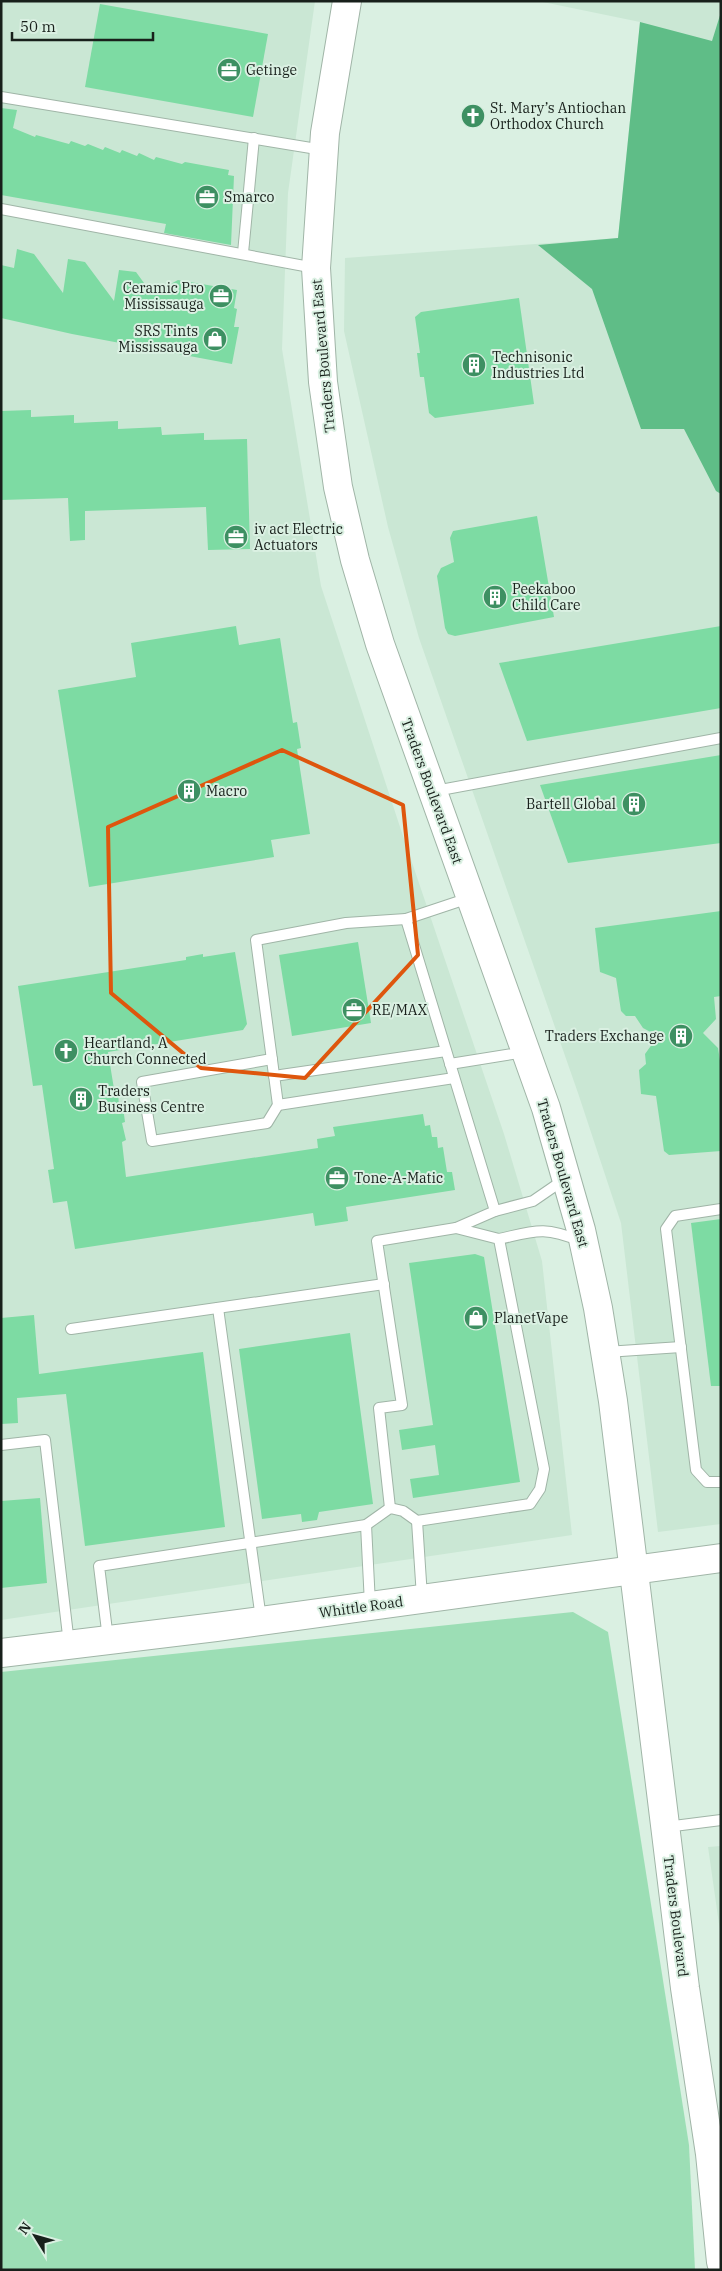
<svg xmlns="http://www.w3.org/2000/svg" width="722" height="2271" font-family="'IBM Plex Serif',serif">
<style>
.built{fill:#cae7d4}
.green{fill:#9cdeb5}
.forest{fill:#5fbd87}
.building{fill:#7ddba3}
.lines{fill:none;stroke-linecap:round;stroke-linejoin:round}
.lane-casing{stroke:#a0b5a7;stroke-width:12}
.secondary-casing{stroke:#a0b5a7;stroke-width:30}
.lane{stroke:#fff;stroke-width:10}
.secondary{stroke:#fff;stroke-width:28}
.marked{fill:none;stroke:#de560d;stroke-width:4;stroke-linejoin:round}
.labels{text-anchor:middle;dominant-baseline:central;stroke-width:4;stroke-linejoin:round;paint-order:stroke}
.poi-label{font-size:14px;fill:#18201b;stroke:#daf0e2;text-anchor:start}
.street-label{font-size:14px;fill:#18201b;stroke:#daf0e2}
</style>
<rect width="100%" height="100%" fill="#daf0e2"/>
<g class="built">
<path d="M1 1H315L288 193 282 349 321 586 401 830 504 1134 542 1261 572 1535 1 1620Z"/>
<path d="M538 1H721V1524L658 1532 621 1223 578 1093 419 638 388 527 344 331 345 258 618 238 640 22Z"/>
<path d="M721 1846V1938L708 1847Z"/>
</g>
<path class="green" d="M573 1612 608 1632 689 2145 695 2270H1V1672Z"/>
<path class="forest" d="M721 12V494L716 491 684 429H641L592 289 538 245 618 238 640 22 712 41Z"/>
<g class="building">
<path d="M100 4 268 34 253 117 85 87Z"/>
<path d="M1 108 17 110 13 128 35 137 36 135 69 144 71 141 85 146 88 144 103 150 105 147 120 153 122 150 137 156 139 153 154 160 156 157 182 164 185 162 229 170 228 175 234 176 231 245 164 233 166 224 1 195Z"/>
<path d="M17 249 34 254 63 293 68 259 85 262 114 301 119 270 136 272 152 294 178 280 237 290 234 308 237 309 234 327H239L232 364 72 334 1 318V265L14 268Z"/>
<path d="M519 298 534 404 435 418 429 413 424 377H420L417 353H420L415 317 421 312Z"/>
<path d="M31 410V417L74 415V423L118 421V429L161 427 162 435 204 433V440L247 439 250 549 208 550 206 507 85 511V540L70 541 68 498 1 500V411Z"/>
<path d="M537 516 554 617 455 636 448 634 445 628 437 576 441 568 454 562 450 538 453 531Z"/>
<path d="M236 626 239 645 280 638 293 723 297 722 301 748 297 749 310 834 271 840 274 857 89 887 58 690 136 677 131 643Z"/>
<path d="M721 626V708L527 741 499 663Z"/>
<path d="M721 755V843L568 863 540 785Z"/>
<path d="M721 911V996L714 997 716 1019 703 1033 718 1048 721 1067V1151L669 1155 664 1151 656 1096 641 1094 639 1070 646 1064 645 1054 658 1036 643 1028 635 1016H626L621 1011 616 978 600 972 595 928Z"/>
<path d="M358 942 371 1023 292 1036 279 955Z"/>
<path d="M235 952 247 1024 243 1030 108 1052 114 1089 118 1091 119 1107H123L125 1122 122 1123 126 1140 122 1142 126 1177 318 1148 317 1139 335 1136 333 1127 423 1114 425 1126 430 1125 432 1137H437L438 1148 443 1147 447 1172H452L455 1190 346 1207 348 1221 315 1226 313 1213 75 1249 67 1201 53 1203 48 1170 54 1169 42 1085 33 1086 18 986 186 960V957L203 954V957Z"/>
<path d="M721 1219V1386H711L691 1223Z"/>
<path d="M475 1254 484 1257 520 1482 413 1498 410 1479 439 1475 435 1445 402 1450 399 1430 433 1425 409 1263Z"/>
<path d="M34 1315 39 1374 203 1352 225 1527 85 1546 66 1394 17 1398 18 1423 1 1424V1318Z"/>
<path d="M350 1333 373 1504 319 1512 317 1520 302 1522 301 1514 262 1519 239 1349Z"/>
<path d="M40 1498 47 1583 1 1588V1501Z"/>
</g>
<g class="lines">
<g class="lane-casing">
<g id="lane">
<path d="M1 97 323 150"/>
<path d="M1 209 315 268"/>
<path d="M243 253 254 138"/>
<path d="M435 791 721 738"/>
<path d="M406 919 346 923 256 940 278 1105 454 1078"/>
<path d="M272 1059 142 1082 152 1141 267 1123 278 1105"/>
<path d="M450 1064 525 1052"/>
<path d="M274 1076 446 1051"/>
<path d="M721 1209 675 1216 666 1229 696 1470 707 1482H721"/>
<path d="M495 1211 533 1201 565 1179"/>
<path d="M499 1239C535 1231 544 1226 580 1241"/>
<path d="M218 1308 261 1619"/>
<path d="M71 1329 384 1284"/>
<path d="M606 1352 681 1347"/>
<path d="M1 1445 45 1440 69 1644"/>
<path d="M390 1508 379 1408 402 1405 377 1241 456 1228"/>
<path d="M417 1521 422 1597"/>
<path d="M366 1525 370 1604"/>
<path d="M108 1639 99 1566 366 1525 390 1508 403 1511 417 1521 530 1504 540 1489 544 1469 499 1239 456 1228 495 1211 406 919 469 898"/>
<path d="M666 1827 721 1820"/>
</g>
</g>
<g class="secondary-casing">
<g id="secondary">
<path d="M347 1 325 133 316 268 323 382 338 487 355 560 380 644 546 1108 581 1230 598 1308 613 1401 685 1988 710 2154 721 2262"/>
<path d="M1 1653 216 1627 721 1558"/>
</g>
</g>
<use href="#lane" class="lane"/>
<use href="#secondary" class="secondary"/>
</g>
<path class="marked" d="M282 750 403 805 418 955 305 1078 201 1068 111 993 108 827Z"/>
<defs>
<g id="office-disc" transform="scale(1.25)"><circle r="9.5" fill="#3d9062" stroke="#daf0e2"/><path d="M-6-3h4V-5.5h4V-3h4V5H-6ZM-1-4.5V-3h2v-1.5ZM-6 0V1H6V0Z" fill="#fff"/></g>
<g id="church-disc" transform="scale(1.25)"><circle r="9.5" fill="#3d9062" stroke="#daf0e2"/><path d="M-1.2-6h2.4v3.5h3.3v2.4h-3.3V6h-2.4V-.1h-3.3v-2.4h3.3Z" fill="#fff"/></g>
<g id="shop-disc" transform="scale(1.25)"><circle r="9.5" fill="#3d9062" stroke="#daf0e2"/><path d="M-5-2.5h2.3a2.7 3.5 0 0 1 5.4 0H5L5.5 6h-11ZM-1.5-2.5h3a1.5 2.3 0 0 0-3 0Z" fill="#fff"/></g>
<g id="building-disc" transform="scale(1.25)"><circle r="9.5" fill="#3d9062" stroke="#daf0e2"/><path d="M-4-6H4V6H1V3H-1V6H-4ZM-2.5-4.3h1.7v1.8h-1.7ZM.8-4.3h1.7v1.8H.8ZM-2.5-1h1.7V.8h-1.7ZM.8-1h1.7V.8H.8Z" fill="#fff"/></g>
</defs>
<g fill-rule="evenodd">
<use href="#office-disc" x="229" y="70"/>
<use href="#church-disc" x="473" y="116"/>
<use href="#office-disc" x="207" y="197"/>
<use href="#office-disc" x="221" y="296"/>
<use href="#shop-disc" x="215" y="339"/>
<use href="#building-disc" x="474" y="365"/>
<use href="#office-disc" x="236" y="537"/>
<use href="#building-disc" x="495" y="597"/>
<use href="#building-disc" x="189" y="791"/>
<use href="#building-disc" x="634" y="804"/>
<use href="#office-disc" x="354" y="1010"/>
<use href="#building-disc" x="681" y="1036"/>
<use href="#church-disc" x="66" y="1051"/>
<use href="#building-disc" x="81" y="1099"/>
<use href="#office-disc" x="337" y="1178"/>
<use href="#shop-disc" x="476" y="1318"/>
</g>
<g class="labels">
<g class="poi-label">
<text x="246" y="70">Getinge</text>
<text x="490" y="108">St. Mary’s Antiochan<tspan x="490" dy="16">Orthodox Church</tspan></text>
<text x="224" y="197">Smarco</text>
<text x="204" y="288" text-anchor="end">Ceramic Pro<tspan x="204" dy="16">Mississauga</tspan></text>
<text x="198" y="331" text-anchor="end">SRS Tints<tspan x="198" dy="16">Mississauga</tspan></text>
<text x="492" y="357">Technisonic<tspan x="492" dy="16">Industries Ltd</tspan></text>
<text x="254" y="529">iv act Electric<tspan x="254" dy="16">Actuators</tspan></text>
<text x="512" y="589">Peekaboo<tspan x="512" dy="16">Child Care</tspan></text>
<text x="206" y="791">Macro</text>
<text x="616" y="804" text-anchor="end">Bartell Global</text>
<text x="372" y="1010">RE/MAX</text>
<text x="664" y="1036" text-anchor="end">Traders Exchange</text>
<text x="84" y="1043">Heartland, A<tspan x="84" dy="16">Church Connected</tspan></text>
<text x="98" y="1091">Traders<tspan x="98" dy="16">Business Centre</tspan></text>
<text x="354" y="1178">Tone-A-Matic</text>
<text x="494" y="1318">PlanetVape</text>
</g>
<g class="street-label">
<text transform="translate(323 356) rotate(-95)">Traders Boulevard East</text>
<text transform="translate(432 791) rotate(70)">Traders Boulevard East</text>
<text transform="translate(563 1173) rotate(74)">Traders Boulevard East</text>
<text transform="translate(361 1607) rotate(-8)">Whittle Road</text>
<text transform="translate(676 1916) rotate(83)">Traders Boulevard</text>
</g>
</g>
<rect width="722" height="2271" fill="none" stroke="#18201b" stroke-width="5"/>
<g transform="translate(35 2236) rotate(307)" stroke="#daf0e2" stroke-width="4" paint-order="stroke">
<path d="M0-4L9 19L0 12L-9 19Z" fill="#18201b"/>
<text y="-8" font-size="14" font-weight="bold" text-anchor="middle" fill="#18201b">N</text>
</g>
<path d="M12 32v8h141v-8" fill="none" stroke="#18201b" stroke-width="2.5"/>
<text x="20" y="32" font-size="15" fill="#18201b" stroke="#daf0e2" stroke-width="4" paint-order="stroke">50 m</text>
</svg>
